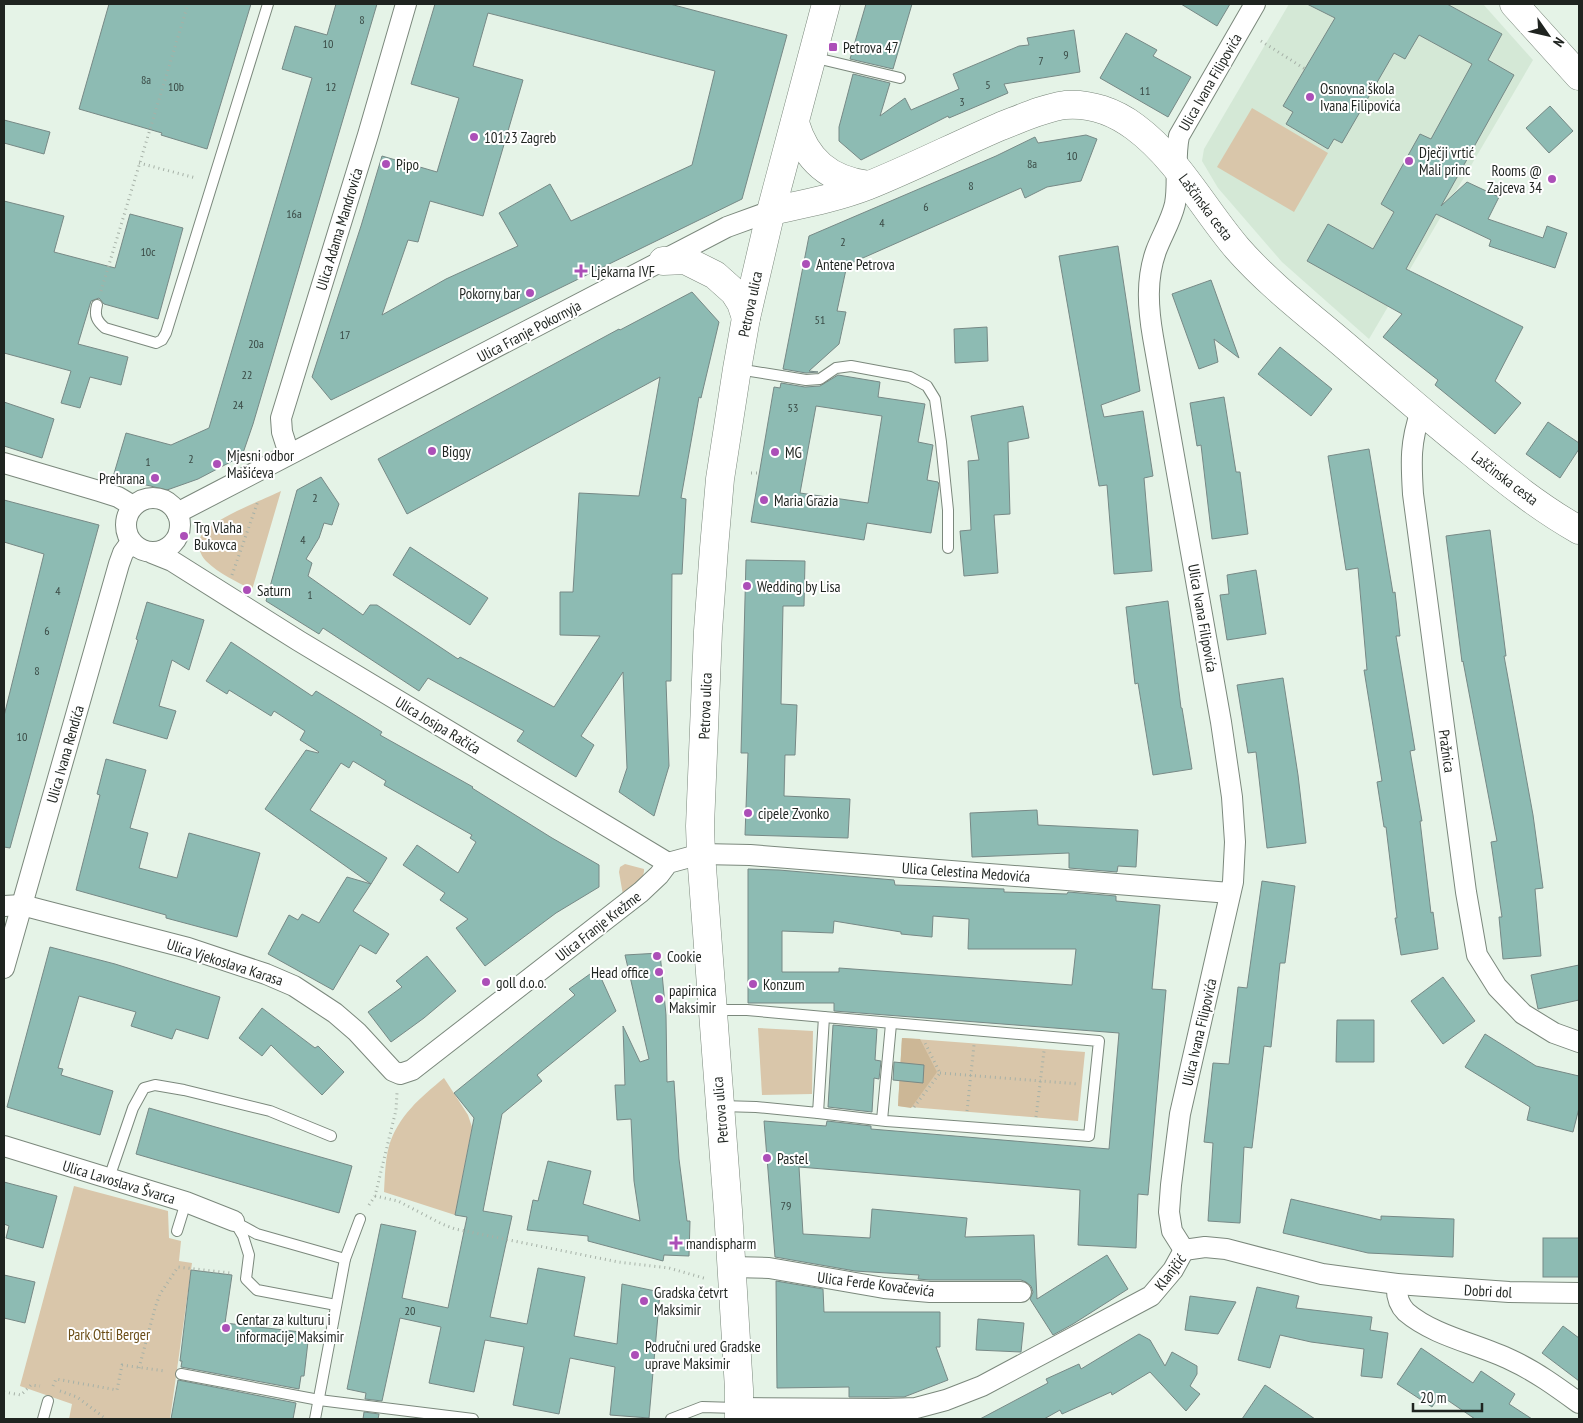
<svg xmlns="http://www.w3.org/2000/svg" width="1583" height="1423" font-family="'PT Sans Narrow',sans-serif">
<style>
.built{fill:#d4e8d6}
.green{fill:#d9c6aa}
.forest{fill:#ccb796}
.building{fill:#8dbbb3;stroke:#778986;fill-rule:evenodd}
.lines{fill:none;stroke-linecap:round;stroke-linejoin:round}
.lane-casing{stroke:#7b887c;stroke-width:12}
.street-casing{stroke:#7b887c;stroke-width:22}
.secondary-casing{stroke:#7b887c;stroke-width:29}
.path{stroke:#a6b1a7;stroke-width:3;stroke-dasharray:1 4;stroke-linecap:butt}
.lane{stroke:#fff;stroke-width:10}
.street{stroke:#fff;stroke-width:20}
.secondary{stroke:#fff;stroke-width:28}
.poi-dot{fill:#ac4fb8;stroke:#fff;stroke-width:2}
.labels{text-anchor:middle;dominant-baseline:central;stroke-width:4;stroke-linejoin:round;paint-order:stroke}
.number-label{font-size:12px;fill:#3a4a45}
.poi-label{font-size:15px;fill:#1f2420;stroke:#fff;text-anchor:start}
.street-label{font-size:15px;fill:#1f2420;stroke:#fff}
.park-label{font-size:15px;fill:#6b4d16;stroke:#fff}
</style>
<rect width="100%" height="100%" fill="#e5f3e7"/>
<path class="built" d="M1289 4H1483L1533 60 1369 339 1282 262 1218 188 1202 161 1204 149Z"/>
<g class="green">
<path d="M1252 108 1328 153 1294 212 1217 167Z"/>
<path d="M281 491 252 590C236 581 219 574 206 561 199 554 196 541 203 533 214 519 262 500 281 491Z"/>
<path d="M625 864 644 869C645 880 631 888 623 895L619 872 620 867Z"/>
<path d="M758 1028 813 1031 812 1094 762 1095Z"/>
<path d="M902 1038 1085 1052 1078 1121 898 1106Z"/>
<path d="M444 1078 468 1115 472 1127 455 1215 384 1192C385 1177 385 1160 389 1146 398 1116 421 1097 444 1078Z"/>
<path d="M74 1186 168 1211 169 1238 181 1241 179 1261 192 1263 170 1419H69L72 1404 20 1386Z"/>
</g>
<path class="forest" d="M902 1038 920 1039 937 1072 911 1108 898 1106Z"/>
<g class="building">
<path d="M109 4H251L207 149 161 135 162 133 79 109Z"/>
<path d="M336 4H377L253 424 242 456 198 479 167 490 113 477 126 433 171 445 209 428 312 78 282 69 295 26 327 35Z"/>
<path d="M435 4H670L787 35 742 199 331 400 312 377 361 226 382 156 437 172 459 98 411 84ZM488 13 715 71 692 165 571 221 550 184 499 213 518 246 446 279 382 315 408 240 418 242 430 201 483 216 523 80 473 66Z"/>
<path d="M866 4H912L893 69 850 59Z"/>
<path d="M1181 4H1230L1217 26Z"/>
<path d="M1307 4H1447L1502 34 1488 60 1514 75 1441 206 1467 182 1499 197 1488 219 1543 238 1547 226 1567 233 1555 268 1489 246 1491 240 1436 214 1406 269 1523 327 1495 381 1521 403 1495 434 1435 385 1438 380 1383 337 1402 314 1307 261 1328 224 1373 249 1394 212 1381 204 1420 134 1431 139 1472 64 1419 35 1405 59 1394 53 1342 143 1334 139 1328 149 1286 124 1293 112 1283 106 1335 18Z"/>
<path d="M1074 30 1080 72 1004 84 1008 93 949 118 948 116 861 160 839 141V127L853 74 890 83 880 116 905 98 911 110 959 89 953 74 1019 46 1029 45 1027 38Z"/>
<path d="M1126 33 1157 50 1153 56 1191 77 1168 117 1100 78Z"/>
<path d="M1550 106 1573 131 1549 153 1526 128Z"/>
<path d="M4 120 50 132 44 154 4 143Z"/>
<path d="M1086 135 1097 139 1081 181 1047 187 1025 198 1021 188 847 265 837 311 846 312 839 344 809 371 818 372 806 373 783 369 809 236 996 156 1035 137 1038 143Z"/>
<path d="M4 201 64 216 54 252 115 268 130 214 183 228 158 319 104 304 99 298 91 301 78 344 128 357 121 385 90 377 80 408 61 403 71 371 4 353Z"/>
<path d="M1118 246 1140 391 1101 405 1104 417 1143 411 1153 476 1144 478 1152 571 1114 574 1107 485 1099 486 1059 256Z"/>
<path d="M1211 280 1239 358 1214 339 1218 362 1199 369 1172 294Z"/>
<path d="M692 292 719 322 701 398 699 397 681 498 686 499 682 574H672L671 681H666L669 766 654 816 619 792 627 768 623 672 581 736 594 745 576 777 517 741 524 731 428 678 419 691 323 628 319 634 266 601 297 490 321 477 339 504 332 525 324 523 319 538 306 559 312 563 308 576 363 615 370 605H377L458 659 460 657 554 707 600 636 560 635V592H573L579 493 639 496 660 377 407 514 378 459 619 329 620 330Z"/>
<path d="M987 327 988 361 955 363 954 329Z"/>
<path d="M1280 347 1332 389 1311 416 1258 374Z"/>
<path d="M838 375 880 382 878 397 925 404 918 442 933 445 927 480 938 482 939 485 931 533 867 523 864 540 751 522 774 387 780 388 781 383 805 387 820 386ZM816 406 882 416 868 503 800 493Z"/>
<path d="M1224 397 1236 472H1240L1248 534 1212 539 1201 445 1197 446 1190 403Z"/>
<path d="M4 402 54 419 42 458 4 446Z"/>
<path d="M1023 406 1029 438 1008 442 1010 514 994 515 998 573 964 576 960 531 971 530 968 461 979 460 971 416Z"/>
<path d="M1548 422 1579 443V449L1560 478 1526 454Z"/>
<path d="M1369 449 1393 593 1395 592 1400 636H1396L1415 750 1410 751 1422 821H1420L1431 913 1433 912 1438 949 1401 955 1395 918H1397L1386 827H1384L1377 782 1382 781 1364 670H1367L1358 568 1346 570 1328 456Z"/>
<path d="M4 500 99 525 10 848 4 847V716L44 554 4 542Z"/>
<path d="M1490 530 1506 656H1504L1533 815 1543 888 1535 889 1541 956 1503 959 1499 917H1502L1491 842 1497 841 1463 661 1462 662 1446 536Z"/>
<path d="M410 547 488 598 470 625 393 575Z"/>
<path d="M746 560 805 561 804 606H783L781 704 797 705 795 755H785L784 796 850 799 848 838 745 835 748 753H741Z"/>
<path d="M1256 570 1266 634 1227 640 1220 595 1229 594 1227 575Z"/>
<path d="M1168 601 1181 708H1182L1192 769 1153 775 1138 683 1135 684 1126 607Z"/>
<path d="M147 602 204 620 189 670 172 660 159 706 176 711 167 739 113 723 138 640 136 639Z"/>
<path d="M231 642 312 696 316 691 382 732 380 735 473 787 472 788 552 838 599 865V887L556 913 485 966 456 928 468 919 440 900 445 893 403 865 417 845 458 873 476 842 470 838 472 835 384 785 386 781 353 761 349 768 341 763 310 810 387 858 371 884 265 809 306 750 318 753 319 752 300 740 305 731 274 711 271 716 229 690 227 694 206 681Z"/>
<path d="M1283 678 1298 775 1306 843 1267 848 1256 752 1248 753 1237 685Z"/>
<path d="M106 759 146 770 130 828 148 833 139 868 177 878 189 833 260 853 237 937 166 918V915L76 890 100 795 97 794Z"/>
<path d="M1037 810 1038 825 1138 830 1136 867 1118 866 1117 872 1069 868V853L972 857 970 813Z"/>
<path d="M748 869 779 870 894 880 895 885 1004 889V892L1067 894 1068 892 1116 896V901L1160 905 1152 989 1166 990 1148 1195 1138 1194 1136 1248 1078 1245 1080 1190 799 1167 803 1234 870 1238 872 1209 967 1218 965 1237 1034 1235 1037 1299 1107 1255 1128 1289 1073 1324 1053 1335 1030 1299 1033 1292 1031 1286 1026 1282 1021 1280H930L918 1279 919 1275 855 1271 775 1257 764 1121 826 1126 827 1121 871 1126V1129L1109 1149 1119 1033 834 1011V1003H748ZM933 916 969 919 968 949H1076L1072 985 839 968V972H782V931L833 933 834 921 901 932V934L932 937Z"/>
<path d="M347 877 371 884 353 911 389 934 376 954 360 945 333 990 268 954 289 915 298 920 302 914 319 923Z"/>
<path d="M1262 881 1295 886 1285 963H1280L1271 1047 1264 1046 1252 1148 1244 1147 1240 1223 1208 1221 1213 1143 1204 1142 1213 1063 1229 1064 1238 987 1247 988Z"/>
<path d="M50 947 115 964 220 997 208 1039 176 1029 172 1039 131 1026 136 1012 79 996 58 1068 63 1069 61 1075 113 1091 100 1135 7 1107Z"/>
<path d="M660 953 666 1015 667 1082 674 1081 679 1159 687 1221H690L689 1256 664 1255 663 1261 588 1241V1236L527 1230 533 1200 538 1201 548 1161 591 1171 583 1204 640 1221 634 1181 631 1119 617 1120 615 1085H625L623 1026 640 1062 649 1059 625 955Z"/>
<path d="M427 956 456 991 424 1018 391 1042 368 1012 402 987 396 981Z"/>
<path d="M1579 965V1000L1538 1009 1531 975Z"/>
<path d="M597 969 616 1011 537 1075 542 1081 502 1114 483 1211 512 1216 490 1317 527 1324 538 1268 585 1277 574 1336 617 1344 622 1284 660 1292 649 1418 610 1415 615 1367 570 1358 559 1414 513 1405 524 1347 485 1340 474 1392 429 1383 441 1327 400 1318 382 1401 365 1399 366 1393 347 1389 381 1224 416 1231 402 1298 448 1308 467 1217 455 1215 474 1118 454 1093 575 995 569 989Z"/>
<path d="M1443 977 1475 1021 1443 1044 1411 1001Z"/>
<path d="M262 1008 315 1048 318 1046 344 1072 322 1095 271 1045 262 1056 239 1038Z"/>
<path d="M1337 1020H1374V1062H1336Z"/>
<path d="M833 1025 877 1029 875 1060 881 1061 879 1079 874 1078 872 1112 828 1107Z"/>
<path d="M1485 1034 1536 1066 1579 1076V1108L1573 1132 1527 1120 1530 1107 1465 1067Z"/>
<path d="M894 1062 924 1065 923 1083 893 1080Z"/>
<path d="M149 1108 352 1166 339 1213 136 1154Z"/>
<path d="M4 1182 57 1196 43 1248 6 1238 9 1226 4 1224Z"/>
<path d="M1291 1199 1381 1220V1216L1454 1219 1453 1257 1368 1253 1283 1233Z"/>
<rect x="1543" y="1238" width="36" height="39"/>
<path d="M191 1270 232 1275 225 1323 309 1333 304 1376H301L299 1389 181 1367 182 1361H180Z"/>
<path d="M4 1275 35 1282 25 1323 4 1318Z"/>
<path d="M776 1281 823 1289 824 1312H940V1347H936L948 1380 904 1397H849V1387L777 1388Z"/>
<path d="M1257 1287 1299 1296 1296 1308 1372 1317 1370 1330 1388 1333 1382 1378 1361 1376 1364 1349 1311 1342 1280 1335 1270 1368 1238 1360Z"/>
<path d="M1190 1296 1236 1302 1218 1334 1185 1330Z"/>
<path d="M978 1319 1024 1323 1021 1352 976 1350Z"/>
<path d="M1563 1326 1579 1338V1381L1542 1353Z"/>
<path d="M1139 1334 1150 1340 1165 1366 1172 1352 1197 1366V1374L1190 1386 1200 1394 1186 1411 1150 1372 1112 1395 1111 1392 1062 1414 1060 1410 1044 1419H980L1048 1383 1046 1379 1079 1364 1081 1369Z"/>
<path d="M1421 1348 1473 1383 1481 1371 1515 1394 1509 1404 1532 1419H1475L1440 1395 1432 1407 1397 1384Z"/>
<path d="M178 1380 296 1403 293 1419H171Z"/>
<path d="M1265 1385 1315 1419H1242Z"/>
<path d="M364 1412 379 1414 378 1419H363Z"/>
</g>
<g class="lines">
<g class="lane-casing">
<g id="lane">
<path d="M812 57 900 78"/>
<path d="M97 305C94 316 97 321 105 328L156 343 162 340 166 333 268 4"/>
<path d="M738 369 806 380 820 379 836 368 851 366 910 377 927 386 935 399 941 442 948 510V548"/>
<path d="M713 1010H747L824 1017 818 1113 756 1107 721 1106"/>
<path d="M818 1113 886 1121 1089 1136 1099 1041 824 1017"/>
<path d="M882 1120 891 1024"/>
<path d="M109 1178 133 1108 144 1088 155 1085 184 1090 270 1111 331 1136"/>
<path d="M234 1221 243 1236 249 1255 246 1279 257 1290 336 1305"/>
<path d="M235 1222 257 1234 345 1259"/>
<path d="M177 1231 186 1202"/>
<path d="M181 1374 319 1400 473 1419"/>
<path d="M43 1419 48 1401"/>
<path d="M315 1419 345 1259 360 1219"/>
<path d="M671 1419 702 1407 737 1408"/>
</g>
</g>
<g class="street-casing">
<g id="street">
<path d="M1421 411C1410 442 1411 462 1413 494L1466 892 1477 955 1497 987 1523 1014 1554 1033 1579 1042"/>
<path d="M289 454 282 432 281 418 368 135 406 4"/>
<path d="M4 463 99 491 118 497 133 506"/>
<circle cx="153" cy="525" r="27"/>
<path d="M177 513 727 227 771 211"/>
<path d="M152 553 172 561 299 641 668 863"/>
<path d="M4 906 22 905 41 910 188 948 266 974 294 986 335 1013 357 1032 393 1071 400 1074 412 1070 641 892 659 875 668 863 701 854 750 855 1230 893"/>
<path d="M4 968 119 564 123 553 131 542"/>
<path d="M4 1146 186 1202 234 1221"/>
<path d="M1184 1250 1172 1231 1169 1212 1171 1185 1180 1114 1233 882 1235 842 1232 797 1221 722 1153 337C1148 308 1146 279 1156 251 1162 235 1171 221 1175 204 1179 182 1174 160 1179 136L1255 4"/>
<path d="M1184 1250 1205 1247 1226 1249 1322 1274 1397 1284 1509 1292 1579 1293"/>
<path d="M732 1267 769 1268 884 1288 930 1292H1021"/>
<path d="M1397 1284C1396 1295 1398 1304 1406 1312 1434 1336 1478 1344 1511 1360 1535 1371 1557 1387 1579 1403"/>
<path d="M739 1408 887 1409 916 1408 946 1400 982 1386 1151 1296 1173 1270 1184 1250"/>
</g>
</g>
<g class="secondary-casing">
<g id="secondary">
<path d="M1514 4 1579 76"/>
<path d="M795 123C806 160 829 180 868 185"/>
<path d="M771 211C803 204 836 198 867 186 912 168 955 146 999 127 1020 119 1043 108 1065 105 1090 103 1115 112 1135 127 1178 159 1203 208 1237 248 1272 288 1316 320 1356 355 1394 387 1431 420 1470 451 1505 480 1540 508 1579 530"/>
<path d="M663 261 685 260 715 275 734 292 741 303 746 318"/>
<path d="M739 1419V1389L728 1210 701 854 700 826 708 631 714 548 720 479 737 369 746 318 771 211 826 4"/>
</g>
</g>
<g class="path">
<path d="M1261 41 1305 69"/>
<path d="M139 163 196 178"/>
<path d="M101 291 188 4"/>
<path d="M751 473H759"/>
<path d="M232 575 258 501"/>
<path d="M940 1073 1079 1084"/>
<path d="M914 1107 940 1073 924 1041"/>
<path d="M967 1111 974 1045"/>
<path d="M1036 1117 1044 1051"/>
<path d="M375 1196 398 1201 442 1224 455 1229 618 1262 669 1268 707 1279"/>
<path d="M369 1205 375 1196 396 1110 397 1093"/>
<path d="M139 1368 155 1308 160 1294 178 1267 230 1273"/>
<path d="M53 1386 56 1379 117 1390 122 1365 165 1371"/>
<path d="M60 1391 77 1397 106 1419"/>
<path d="M4 1392 21 1395 31 1385 40 1386"/>
</g>
<use href="#lane" class="lane"/>
<use href="#street" class="street"/>
<use href="#secondary" class="secondary"/>
</g>
<g class="poi-dot">
<rect x="828" y="42" width="10" height="10" rx="2.5"/>
<circle cx="1310" cy="97" r="5"/>
<circle cx="474" cy="137" r="5"/>
<circle cx="1409" cy="161" r="5"/>
<circle cx="386" cy="164" r="5"/>
<circle cx="1552" cy="179" r="5"/>
<circle cx="806" cy="264" r="5"/>
<path d="M578.5 263.5h5v5h5v5h-5v5h-5v-5h-5v-5h5z"/>
<circle cx="530" cy="293" r="5"/>
<circle cx="432" cy="451" r="5"/>
<circle cx="775" cy="452" r="5"/>
<circle cx="217" cy="464" r="5"/>
<circle cx="155" cy="478" r="5"/>
<circle cx="764" cy="500" r="5"/>
<circle cx="184" cy="536" r="5"/>
<circle cx="747" cy="586" r="5"/>
<circle cx="247" cy="590" r="5"/>
<circle cx="748" cy="813" r="5"/>
<circle cx="657" cy="956" r="5"/>
<circle cx="659" cy="972" r="5"/>
<circle cx="486" cy="982" r="5"/>
<circle cx="753" cy="984" r="5"/>
<circle cx="659" cy="999" r="5"/>
<circle cx="767" cy="1158" r="5"/>
<path d="M673.5 1235.5h5v5h5v5h-5v5h-5v-5h-5v-5h5z"/>
<circle cx="644" cy="1301" r="5"/>
<circle cx="226" cy="1328" r="5"/>
<circle cx="635" cy="1355" r="5"/>
</g>
<g class="labels">
<g class="number-label">
<text x="362" y="19">8</text>
<text x="328" y="43">10</text>
<text x="1066" y="54">9</text>
<text x="1041" y="60">7</text>
<text x="146" y="79">8a</text>
<text x="988" y="84">5</text>
<text x="176" y="86">10b</text>
<text x="331" y="86">12</text>
<text x="1145" y="90">11</text>
<text x="962" y="101">3</text>
<text x="1072" y="155">10</text>
<text x="1032" y="163">8a</text>
<text x="971" y="185">8</text>
<text x="926" y="206">6</text>
<text x="294" y="213">16a</text>
<text x="882" y="222">4</text>
<text x="843" y="241">2</text>
<text x="148" y="251">10c</text>
<text x="820" y="319">51</text>
<text x="345" y="334">17</text>
<text x="256" y="343">20a</text>
<text x="247" y="374">22</text>
<text x="238" y="404">24</text>
<text x="793" y="407">53</text>
<text x="191" y="458">2</text>
<text x="148" y="461">1</text>
<text x="315" y="497">2</text>
<text x="303" y="539">4</text>
<text x="58" y="590">4</text>
<text x="310" y="594">1</text>
<text x="47" y="630">6</text>
<text x="37" y="670">8</text>
<text x="22" y="736">10</text>
<text x="786" y="1205">79</text>
<text x="410" y="1310">20</text>
</g>
<g class="poi-label">
<text x="843" y="47">Petrova 47</text>
<text x="1320" y="88">Osnovna škola<tspan x="1320" dy="17">Ivana Filipovića</tspan></text>
<text x="484" y="137">10123 Zagreb</text>
<text x="1419" y="152">Dječji vrtić<tspan x="1419" dy="17">Mali princ</tspan></text>
<text x="396" y="164">Pipo</text>
<text x="1542" y="170" text-anchor="end">Rooms @<tspan x="1542" dy="17">Zajceva 34</tspan></text>
<text x="816" y="264">Antene Petrova</text>
<text x="591" y="271">Ljekarna IVF</text>
<text x="520" y="293" text-anchor="end">Pokorny bar</text>
<text x="442" y="451">Biggy</text>
<text x="785" y="452">MG</text>
<text x="227" y="455">Mjesni odbor<tspan x="227" dy="17">Mašićeva</tspan></text>
<text x="145" y="478" text-anchor="end">Prehrana</text>
<text x="774" y="500">Maria Grazia</text>
<text x="194" y="527">Trg Vlaha<tspan x="194" dy="17">Bukovca</tspan></text>
<text x="757" y="586">Wedding by Lisa</text>
<text x="257" y="590">Saturn</text>
<text x="758" y="813">cipele Zvonko</text>
<text x="667" y="956">Cookie</text>
<text x="649" y="972" text-anchor="end">Head office</text>
<text x="496" y="982">goll d.o.o.</text>
<text x="763" y="984">Konzum</text>
<text x="669" y="990">papirnica<tspan x="669" dy="17">Maksimir</tspan></text>
<text x="777" y="1158">Pastel</text>
<text x="686" y="1243">mandispharm</text>
<text x="654" y="1292">Gradska četvrt<tspan x="654" dy="17">Maksimir</tspan></text>
<text x="236" y="1319">Centar za kulturu i<tspan x="236" dy="17">informacije Maksimir</tspan></text>
<text x="645" y="1346">Područni ured Gradske<tspan x="645" dy="17">uprave Maksimir</tspan></text>
</g>
<g class="street-label">
<text transform="translate(1210 82) rotate(-60)">Ulica Ivana Filipovića</text>
<text transform="translate(1206 207) rotate(53)">Laščinska cesta</text>
<text transform="translate(339 229) rotate(-73)">Ulica Adama Mandrovića</text>
<text transform="translate(750 304) rotate(-78)">Petrova ulica</text>
<text transform="translate(529 331) rotate(-28)">Ulica Franje Pokornyja</text>
<text transform="translate(1505 478) rotate(37)">Laščinska cesta</text>
<text transform="translate(1203 618) rotate(80)">Ulica Ivana Filipovića</text>
<text transform="translate(705 706) rotate(-88)">Petrova ulica</text>
<text transform="translate(438 725) rotate(31)">Ulica Josipa Račića</text>
<text transform="translate(1447 751) rotate(82)">Pražnica</text>
<text transform="translate(65 754) rotate(-74)">Ulica Ivana Rendića</text>
<text transform="translate(966 872) rotate(4)">Ulica Celestina Medovića</text>
<text transform="translate(598 926) rotate(-38)">Ulica Franje Krežme</text>
<text transform="translate(225 962) rotate(18)">Ulica Vjekoslava Karasa</text>
<text transform="translate(1199 1032) rotate(-77)">Ulica Ivana Filipovića</text>
<text transform="translate(720 1110) rotate(-95)">Petrova ulica</text>
<text transform="translate(119 1182) rotate(17)">Ulica Lavoslava Švarca</text>
<text transform="translate(1170 1272) rotate(-53)">Klanjčić</text>
<text transform="translate(876 1284) rotate(7)">Ulica Ferde Kovačevića</text>
<text transform="translate(1488 1291) rotate(3)">Dobri dol</text>
</g>
<g class="park-label">
<text x="109" y="1334">Park Otti Berger</text>
</g>
</g>
<rect width="1583" height="1423" fill="none" stroke="#1f2420" stroke-width="10"/>
<g transform="translate(1548 35) rotate(124)" stroke="#ffffff" stroke-width="4" paint-order="stroke">
<path d="M0-4L9 19L0 12L-9 19Z" fill="#1f2420"/>
<text y="-8" font-size="14" font-weight="bold" text-anchor="middle" fill="#1f2420">N</text>
</g>
<path d="M1413 1403v8h69v-8" fill="none" stroke="#1f2420" stroke-width="2.5"/>
<text x="1420" y="1403" font-size="15" fill="#1f2420" stroke="#ffffff" stroke-width="4" paint-order="stroke">20 m</text>
</svg>
